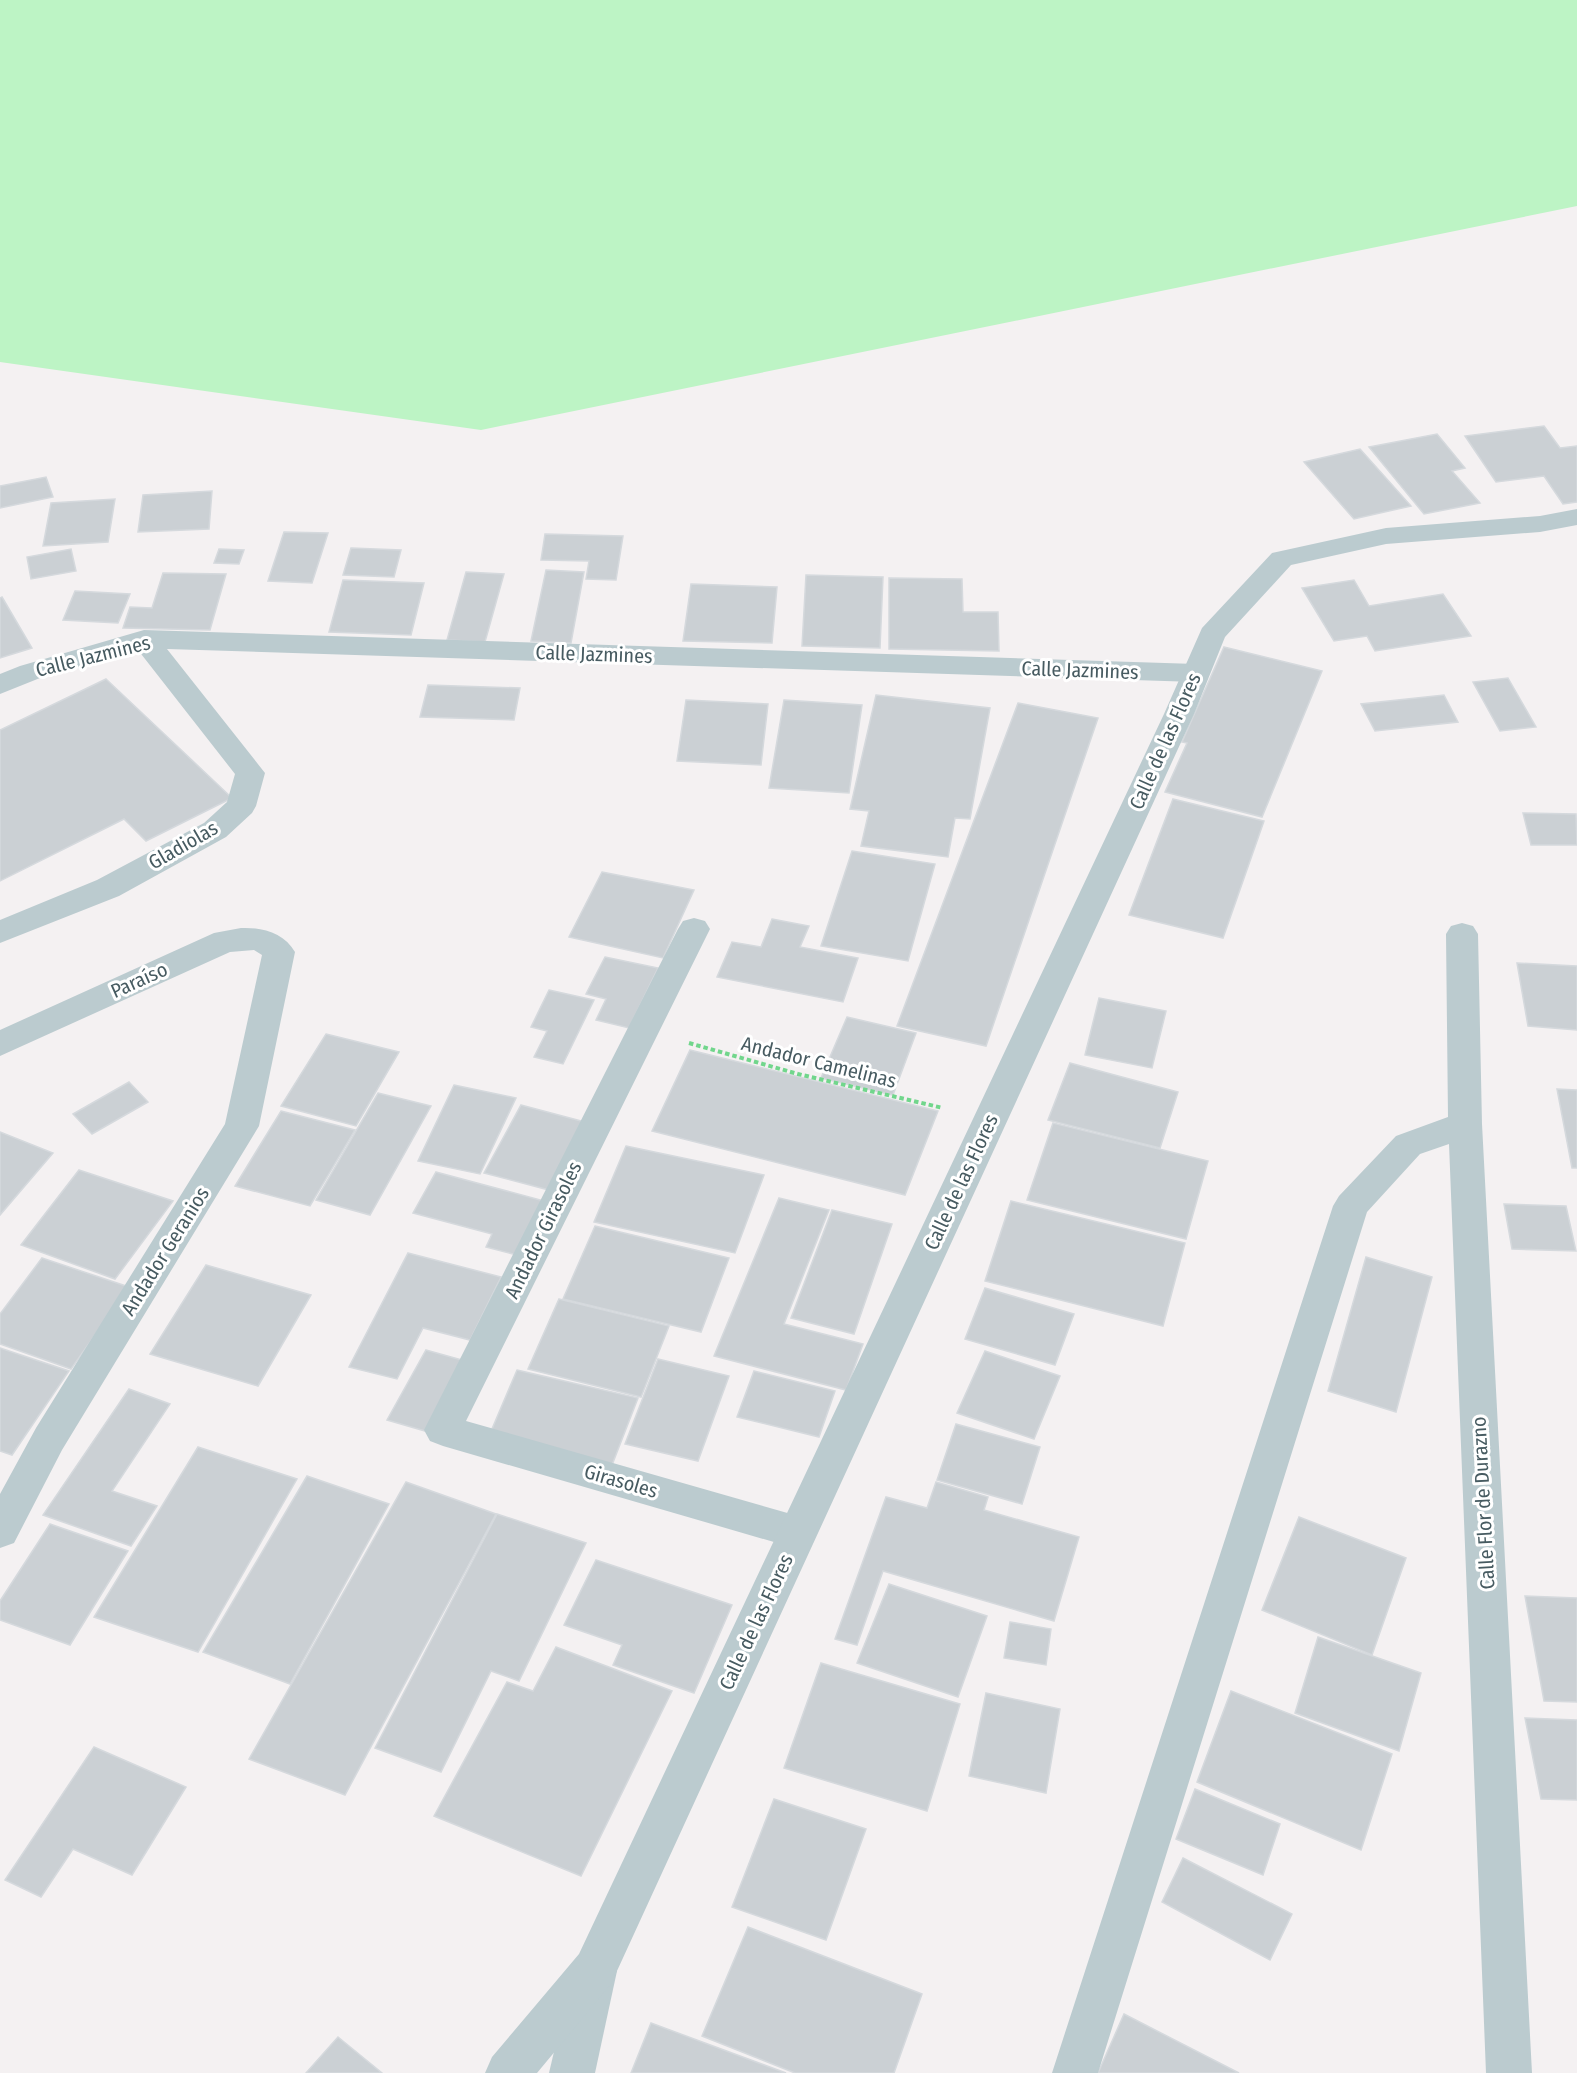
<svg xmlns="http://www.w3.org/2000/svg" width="1577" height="2073" font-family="'Fira Sans Condensed',sans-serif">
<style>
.green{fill:#bdf4c5}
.building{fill:#cbd0d4;stroke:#d5d9dd;stroke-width:1.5}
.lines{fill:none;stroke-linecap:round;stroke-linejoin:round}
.path{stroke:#71d68c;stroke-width:4;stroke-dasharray:4.5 3;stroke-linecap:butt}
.minor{fill:#bbcbcf;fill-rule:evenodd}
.tertiary{fill:#bbcbcf;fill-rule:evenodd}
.labels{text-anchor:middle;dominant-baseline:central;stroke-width:6;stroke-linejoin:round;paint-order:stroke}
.street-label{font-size:20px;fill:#475b61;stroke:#fff}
</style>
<rect width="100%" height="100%" fill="#f4f1f2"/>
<path class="green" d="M0 0H1577V206L481 430 0 362Z"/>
<g class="building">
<path d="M1544 426 1560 448 1577 446V502L1563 504 1544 476 1496 482 1465 436Z"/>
<path d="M1437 434 1465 468 1452 471 1480 503 1424 514 1369 447Z"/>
<path d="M1360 449 1411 506 1354 519 1304 462Z"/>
<path d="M46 477 53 497 0 508V486Z"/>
<path d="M212 491 209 529 138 532 143 495Z"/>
<path d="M115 499 108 542 43 546 51 503Z"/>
<path d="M284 532 328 533 312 583 268 581Z"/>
<path d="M545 534 623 536 616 580 586 579 589 561 541 560Z"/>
<path d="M351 548 401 550 394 577 343 575Z"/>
<path d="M71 549 76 571 31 579 27 557Z"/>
<path d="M219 549 244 550 239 564 214 563Z"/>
<path d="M546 570 584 572 571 643 531 641Z"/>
<path d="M466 572 504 574 485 642 447 640Z"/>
<path d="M163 573 226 574 210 630 123 628 130 607 152 608Z"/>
<path d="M806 575 883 577 880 648 802 646Z"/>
<path d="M889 578 962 579 963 612H998L999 651 889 649Z"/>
<path d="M343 580 424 583 411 635 329 632Z"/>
<path d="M1354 580 1369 606 1443 594 1471 636 1375 651 1367 636 1334 641 1302 588Z"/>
<path d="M691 584 777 587 772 643 683 641Z"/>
<path d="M75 591 130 594 118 623 63 620Z"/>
<path d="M2 597 32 648 0 658V598Z"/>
<path d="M1224 647 1322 671 1262 817 1165 792 1187 743 1182 742Z"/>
<path d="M1508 678 1536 727 1500 731 1473 682Z"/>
<path d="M106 679 232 798 146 841 124 819 0 881V730Z"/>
<path d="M428 685 520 688 514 720 420 717Z"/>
<path d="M876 695 990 708 970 819 955 818 948 857 861 846 869 811 850 809Z"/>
<path d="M1444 695 1458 722 1375 731 1361 704Z"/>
<path d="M686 700 768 704 761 765 677 761Z"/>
<path d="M784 700 862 705 849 793 769 788Z"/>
<path d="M1018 703 1098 718 986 1046 897 1026Z"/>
<path d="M1173 799 1264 821 1223 938 1129 915Z"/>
<path d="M1523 813 1576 814 1577 845H1531Z"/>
<path d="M852 851 935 864 908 961 821 946Z"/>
<path d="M602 872 694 890 663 958 569 937Z"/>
<path d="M772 919 809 926 800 947 858 958 843 1002 717 977 732 942 761 947Z"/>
<path d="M605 957 658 968 629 1028 596 1020 606 999 586 994Z"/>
<path d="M1517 963 1577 966V1030L1528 1026Z"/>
<path d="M549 990 594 1000 563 1064 534 1057 547 1031 531 1027Z"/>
<path d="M1099 998 1166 1011 1152 1068 1085 1055Z"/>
<path d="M847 1017 916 1033 893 1095 821 1078Z"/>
<path d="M326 1034 399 1052 356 1126 281 1106Z"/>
<path d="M690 1050 938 1111 905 1195 652 1131Z"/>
<path d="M1070 1063 1178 1092 1160 1148 1048 1120Z"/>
<path d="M129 1082 148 1102 92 1134 73 1114Z"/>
<path d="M454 1085 516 1098 480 1174 418 1161Z"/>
<path d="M1557 1089 1577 1090V1168H1572Z"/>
<path d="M378 1093 431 1106 370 1215 316 1200Z"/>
<path d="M521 1105 585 1122 549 1190 484 1173Z"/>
<path d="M281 1111 355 1130 310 1206 235 1186Z"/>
<path d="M1053 1123 1208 1161 1186 1239 1027 1200Z"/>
<path d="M0 1132 53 1153 0 1215Z"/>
<path d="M626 1146 764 1175 735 1253 594 1222Z"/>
<path d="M79 1170 173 1201 115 1279 21 1245Z"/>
<path d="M436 1172 544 1201 517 1255 486 1247 492 1234 413 1213Z"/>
<path d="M779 1198 829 1210 784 1324 863 1344 846 1390 714 1356Z"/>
<path d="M1011 1201 1185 1243 1163 1326 985 1281Z"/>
<path d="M1504 1204 1566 1206 1576 1251 1512 1249Z"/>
<path d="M832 1210 892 1224 854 1334 791 1318Z"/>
<path d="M595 1226 729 1258 701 1332 563 1299Z"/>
<path d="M408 1253 501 1277 470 1340 423 1328 397 1379 349 1367Z"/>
<path d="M1366 1257 1432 1277 1396 1412 1328 1391Z"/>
<path d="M42 1258 129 1287 71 1369 0 1344V1314Z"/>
<path d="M206 1265 311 1295 258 1386 150 1354Z"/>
<path d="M985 1288 1074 1314 1055 1365 965 1339Z"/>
<path d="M559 1299 669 1326 641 1397 528 1369Z"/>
<path d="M0 1348 69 1371 12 1455 0 1451Z"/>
<path d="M426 1350 469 1362 432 1433 387 1420Z"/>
<path d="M985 1351 1060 1376 1034 1439 957 1413Z"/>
<path d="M658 1359 729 1376 698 1461 625 1444Z"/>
<path d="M517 1370 638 1398 612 1465 489 1436Z"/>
<path d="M754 1371 835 1391 819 1437 737 1417Z"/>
<path d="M129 1389 170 1404 112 1491 157 1506 131 1546 43 1515Z"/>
<path d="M956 1424 1040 1447 1022 1504 937 1480Z"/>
<path d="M198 1447 297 1479 198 1652 94 1617Z"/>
<path d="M307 1476 389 1504 290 1684 203 1652Z"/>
<path d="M406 1482 496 1514 345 1795 249 1759Z"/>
<path d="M936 1482 988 1497 984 1510 1079 1537 1054 1621 883 1571 857 1645 835 1639 886 1497 927 1508Z"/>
<path d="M497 1514 586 1543 519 1681 491 1671 441 1772 375 1748Z"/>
<path d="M1299 1517 1406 1558 1372 1655 1262 1610Z"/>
<path d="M50 1524 128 1551 70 1645 0 1620V1601Z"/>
<path d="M596 1560 732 1605 694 1693 613 1665 622 1645 564 1625Z"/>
<path d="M889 1584 987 1616 958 1697 857 1663Z"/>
<path d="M1525 1596 1577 1598V1702L1544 1701Z"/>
<path d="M1010 1622 1051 1629 1046 1665 1004 1658Z"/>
<path d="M1318 1637 1421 1673 1399 1751 1295 1713Z"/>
<path d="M556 1647 672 1691 581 1876 434 1816 507 1682 533 1691Z"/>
<path d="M821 1663 960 1704 927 1811 784 1768Z"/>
<path d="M1231 1691 1392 1754 1361 1850 1197 1782Z"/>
<path d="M986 1693 1060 1709 1046 1793 969 1776Z"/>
<path d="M1525 1718 1577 1720V1800L1541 1799Z"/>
<path d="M94 1747 186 1787 132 1875 73 1849 41 1897 5 1880Z"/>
<path d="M1195 1789 1280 1824 1263 1875 1176 1839Z"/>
<path d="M774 1799 866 1829 826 1940 732 1907Z"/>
<path d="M1183 1858 1292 1914 1270 1960 1162 1902Z"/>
<path d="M748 1927 922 1994 894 2073H795L702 2036Z"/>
<path d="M1124 2014 1239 2073H1098Z"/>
<path d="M651 2023 786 2073H631Z"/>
<path d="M338 2037 382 2073H306Z"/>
</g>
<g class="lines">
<path class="path" d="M689 1043 798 1074 943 1108"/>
<g class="minor">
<path d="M144 630 1196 664 1206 667 1210 673 1206 679 1196 682 167 649 265 773 256 806 252 813 226 837 119 896 0 943V920L97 880 204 823 227 802 235 774 138 650 40 678 0 694V674L20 666Z"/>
<path d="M694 918 705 921 710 929 466 1421 812 1520 817 1532 812 1544 798 1549 443 1446 430 1441 424 1430 678 929 683 921Z"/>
<path d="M1462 923 1473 926 1478 934 1482 1124 1532 2073H1486L1449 1144 1420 1154 1367 1212 1098 2073H1052L1333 1206 1339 1196 1396 1136 1448 1117 1446 934 1451 926Z"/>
<path d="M241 928C262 927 284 933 295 952L259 1126 62 1450 14 1543 0 1548V1494L36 1428 225 1124 262 955 254 950 230 952 0 1056V1030L214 933Z"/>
<path d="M595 1949 611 1956 617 1971 595 2073H549L573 1971 579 1956Z"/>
</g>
<path class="tertiary" d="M1577 509V525L1540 532 1386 544 1291 565 1225 637 1194 714 611 1984 537 2073H485L492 2057 579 1954 1164 714 1202 628 1272 553 1386 528 1540 516Z"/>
</g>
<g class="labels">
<g class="street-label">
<text transform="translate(594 654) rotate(2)">Calle Jazmines</text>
<text transform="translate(93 656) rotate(-14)">Calle Jazmines</text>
<text transform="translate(1080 670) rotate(2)">Calle Jazmines</text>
<text transform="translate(1165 741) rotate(-66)">Calle de las Flores</text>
<text transform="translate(183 845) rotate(-30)">Gladiolas</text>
<text transform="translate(139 980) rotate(-24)">Paraíso</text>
<text transform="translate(819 1062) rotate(14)">Andador Camelinas</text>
<text transform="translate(961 1182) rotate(-65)">Calle de las Flores</text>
<text transform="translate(543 1230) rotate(-64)">Andador Girasoles</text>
<text transform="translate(165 1251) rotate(-58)">Andador Geranios</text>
<text transform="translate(621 1481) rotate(16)">Girasoles</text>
<text transform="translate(1483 1503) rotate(-93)">Calle Flor de Durazno</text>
<text transform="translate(756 1622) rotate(-65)">Calle de las Flores</text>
</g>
</g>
</svg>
